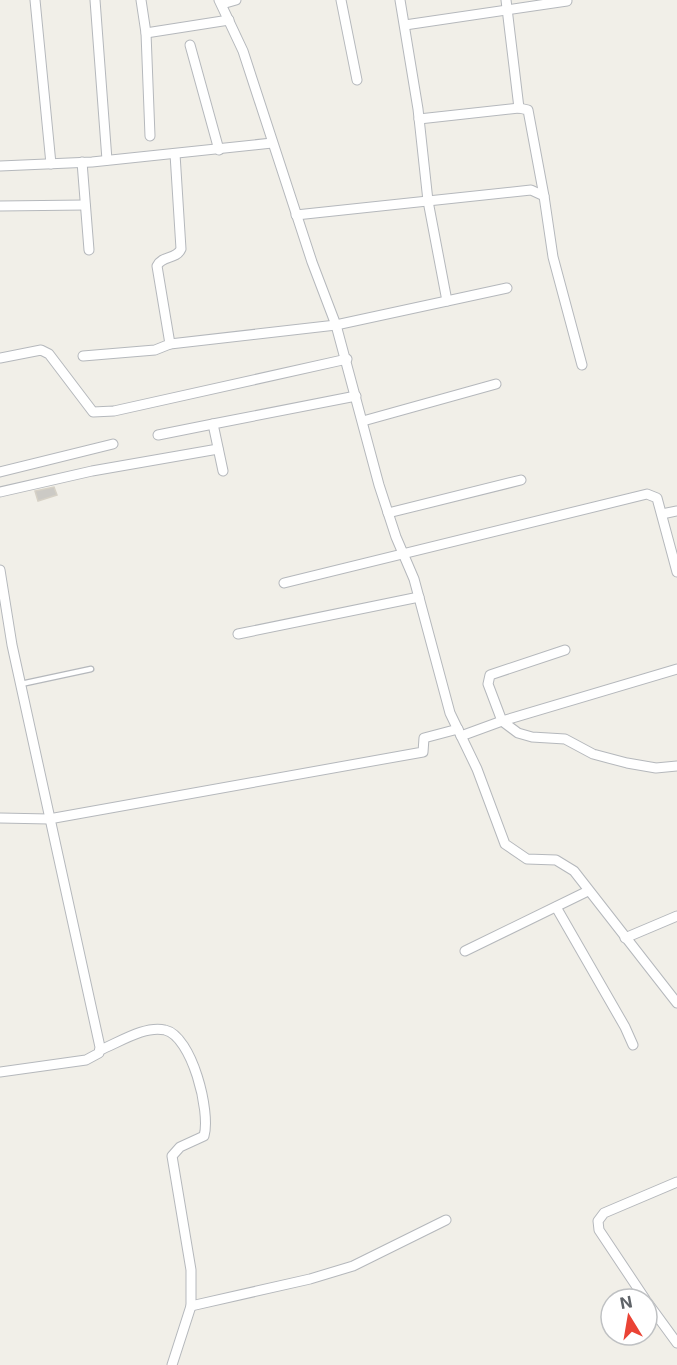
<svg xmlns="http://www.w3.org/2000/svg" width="677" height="1365" font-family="Inter,sans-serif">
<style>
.building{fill:#cccac5;stroke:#d6d1c6;stroke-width:1.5}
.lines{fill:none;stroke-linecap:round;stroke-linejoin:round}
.lane-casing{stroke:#b5b8bc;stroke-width:7}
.street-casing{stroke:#b5b8bc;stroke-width:11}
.lane{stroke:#fff;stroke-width:4.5}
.street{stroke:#fff;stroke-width:9}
</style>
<rect width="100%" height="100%" fill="#f1efe8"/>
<path class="building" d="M54 487 57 495 38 501 35 491Z"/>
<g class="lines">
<g class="lane-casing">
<path id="lane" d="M21 684 91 669"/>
</g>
<g class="street-casing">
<g id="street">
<path d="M35 0 51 164"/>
<path d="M95 0 107 160"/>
<path d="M141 0 146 33 150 136"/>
<path d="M219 0 243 51 312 262 336 325 379 485 396 537 414 579 450 713 477 769 505 844 527 859 556 860 574 871 677 1003"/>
<path d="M341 0 357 80"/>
<path d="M400 0 418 109 428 201 447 301"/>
<path d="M506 0 519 108"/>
<path d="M222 4 236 0"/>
<path d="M405 25 567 1"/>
<path d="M146 33 229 20"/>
<path d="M190 45 219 150"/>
<path d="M419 119 519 108 528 110 544 196"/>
<path d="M82 162 89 250"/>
<path d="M0 166 92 162 272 143"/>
<path d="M0 206 85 205"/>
<path d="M296 215 531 190 544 196 553 257 582 365"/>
<path d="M170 344 336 325 507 288"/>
<path d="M83 356 155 350 170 344 157 266C162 255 176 260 181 249L175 154"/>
<path d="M0 358 41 350 49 354 93 412 114 411 347 359"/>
<path d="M363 421 496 384"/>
<path d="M158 435 213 424"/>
<path d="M223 471 213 424 356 396"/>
<path d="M0 472 113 444"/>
<path d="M0 492 92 471 218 449"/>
<path d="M388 513 521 480"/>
<path d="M662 514 677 511"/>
<path d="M0 570 12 645 100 1047 99 1053 86 1060 0 1072"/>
<path d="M284 583 647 494 657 498 677 572"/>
<path d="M238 634 419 597"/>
<path d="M565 650 490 675 488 684 502 721 518 733 532 737 565 739 593 754 627 763 656 768 677 766"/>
<path d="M461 736 502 721 677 669"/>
<path d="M0 818 49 819 423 752 424 738 458 729"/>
<path d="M556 907 625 1027 633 1045"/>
<path d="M625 938 677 916"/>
<path d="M465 951 588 891"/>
<path d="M100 1050C118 1043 145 1025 165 1030 192 1036 211 1112 204 1136L180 1147 172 1156 191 1270V1306L172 1365"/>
<path d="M645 1299 599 1230 598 1221 604 1213 677 1182"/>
<path d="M647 1302 677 1343"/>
<path d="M191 1306 310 1279 353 1266 446 1220"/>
</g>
</g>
<use href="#lane" class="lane"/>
<use href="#street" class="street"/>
</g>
<g transform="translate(629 1317) rotate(349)"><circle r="28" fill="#ffffff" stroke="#bfc1c3" stroke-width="1.5"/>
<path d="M0-4.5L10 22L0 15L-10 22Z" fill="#ea4335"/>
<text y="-9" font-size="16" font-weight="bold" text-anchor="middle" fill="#5f6368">N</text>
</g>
</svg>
